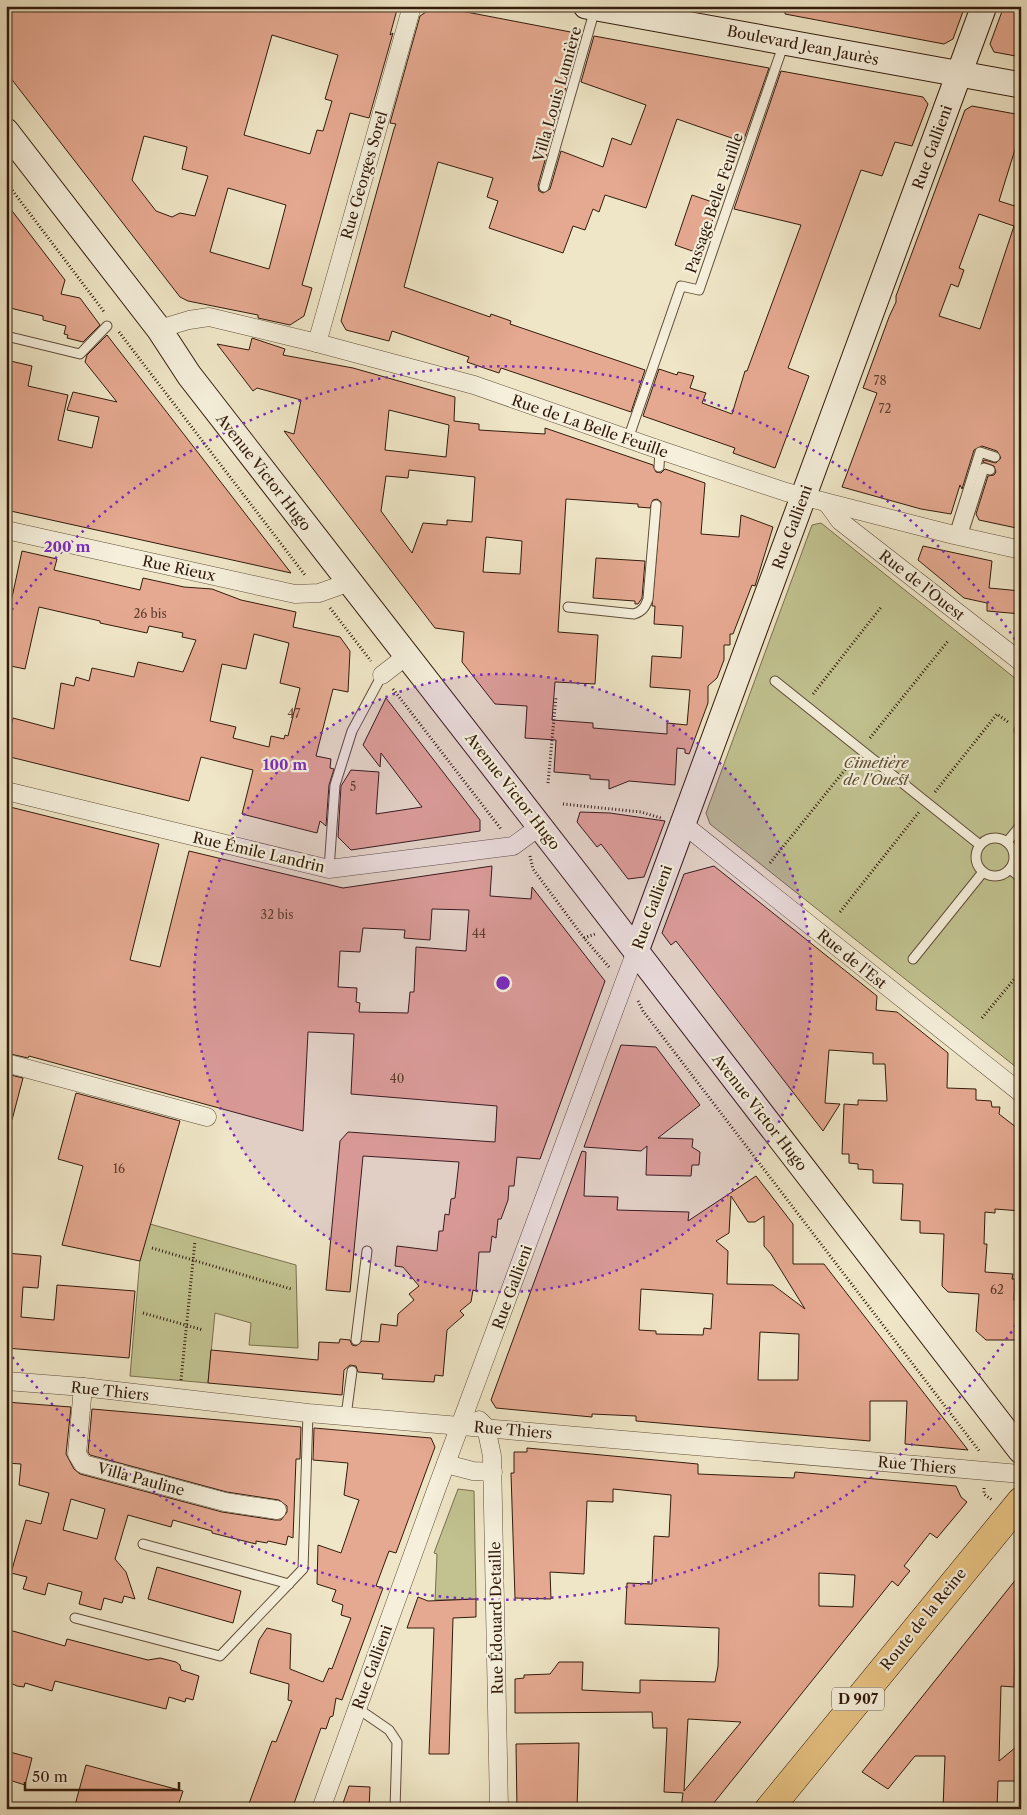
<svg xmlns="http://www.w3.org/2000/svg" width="1027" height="1815" font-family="'Libre Caslon Text',serif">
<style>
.green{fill:#c1c290;stroke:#7a6e4e}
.building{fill:#e5a991;stroke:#321b0b;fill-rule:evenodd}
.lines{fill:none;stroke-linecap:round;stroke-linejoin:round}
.lane-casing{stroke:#614e3a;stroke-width:11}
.street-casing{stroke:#614e3a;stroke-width:19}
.secondary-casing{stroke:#321b0b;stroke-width:27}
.primary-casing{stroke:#321b0b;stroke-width:29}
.path{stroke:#321b0b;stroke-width:3;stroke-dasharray:1 2.5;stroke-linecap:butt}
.lane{stroke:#f5efdb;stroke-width:9}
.street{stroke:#f5efdb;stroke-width:18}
.secondary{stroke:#f5efdb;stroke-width:25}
.primary{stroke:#e8c384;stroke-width:28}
.ring{fill:none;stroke:#7b2cbf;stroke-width:2.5;stroke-dasharray:2.5 5}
.labels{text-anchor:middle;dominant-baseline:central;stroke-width:4.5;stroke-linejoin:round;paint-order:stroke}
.number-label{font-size:12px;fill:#5f3e2c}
.shield{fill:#f5efdb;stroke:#6c5b49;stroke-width:1}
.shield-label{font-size:14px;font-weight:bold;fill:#321b0b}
.street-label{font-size:15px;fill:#321b0b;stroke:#f5efdb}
.park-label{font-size:15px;font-style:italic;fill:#5d4d33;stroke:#f5efdb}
.centre{fill:#7b2cbf;stroke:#f5efdb;stroke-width:2.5}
.ring-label{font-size:15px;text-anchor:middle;font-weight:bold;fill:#7b2cbf;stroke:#f5efdb;stroke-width:4.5;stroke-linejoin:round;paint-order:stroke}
</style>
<rect width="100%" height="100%" fill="#efe6c7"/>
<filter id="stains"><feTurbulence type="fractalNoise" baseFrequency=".004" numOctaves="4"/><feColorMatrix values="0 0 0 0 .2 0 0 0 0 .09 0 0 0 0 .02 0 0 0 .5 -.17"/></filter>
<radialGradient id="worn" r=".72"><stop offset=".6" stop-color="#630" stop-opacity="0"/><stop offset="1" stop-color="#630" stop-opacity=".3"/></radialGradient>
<g class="green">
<path d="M821 523 1021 683V1071L710 824 706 813 812 525Z"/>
<path d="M150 1224 296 1265 298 1348 249 1345 251 1323 215 1313 208 1383 130 1376 140 1259Z"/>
<path d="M458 1489 474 1491 476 1599 435 1600 437 1554 434 1553Z"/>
</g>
<g class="building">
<path d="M6 6H398L390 35 393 33 369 118 350 113 302 285 312 288 304 316 290 325 258 318V315L188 301 180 297 6 72ZM272 35 338 55 325 99 332 101 323 131 317 130 310 154 244 135ZM144 136 187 147 182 169 208 176 195 216 180 213 172 217 156 211 132 180ZM228 188 286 205 269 269 210 252Z"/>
<path d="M435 6 581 34 538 185 539 191 543 193 550 189 561 151 603 167 612 138 631 145 646 105 581 82 594 36 769 68 743 142 677 119 646 208 605 195 599 212 593 209 585 230 573 226 563 253 489 228 498 201 487 197 493 178 438 162 404 287 490 317 491 314 511 321 510 324 645 370 631 412 501 368 499 373 487 369 467 362 469 357 392 331 389 341 346 330 341 321 394 129 396 124 390 123 420 16Z"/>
<path d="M785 6H965L953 39 944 44 785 14Z"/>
<path d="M1004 6H1021V57L994 52 990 44Z"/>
<path d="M781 71 923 97 928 104 912 146 895 142 882 176 861 170 788 368 809 376 775 468 733 453 735 448 643 416 659 369 677 375 678 372 694 376 690 388 706 393 702 403 732 414 745 371H747L801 225 734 209Z"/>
<path d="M972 106 1021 115V144L1017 143 999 201 1021 208V529L979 520 976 514 988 476 994 475 996 472 994 466 983 462 984 460 996 463 1001 458 997 451 982 446 974 450 962 489 960 485 951 514 921 509 842 487 877 393 863 388 889 317 896 302V296L965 110ZM979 214 1014 226 980 329 939 316 951 284 958 287 964 270 959 268Z"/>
<path d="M692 195 718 204 701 254 675 245Z"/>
<path d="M6 203 65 280 61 294 80 298 100 325 83 342 67 338 68 335 64 334 66 326 43 320V316L6 307Z"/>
<path d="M107 335 237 503 291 573 6 510V360L32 366 28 386 68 395 58 440 92 448 99 417 67 410 73 392 117 402 85 362 87 355Z"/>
<path d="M252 338 285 349 283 355 353 368 455 397 454 421 479 424V430L545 434V428L653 465 656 472 661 473 665 469 705 483 701 534 739 537 741 515 773 527 755 586 752 585 733 634H730V645H724V660L717 678 708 686V703L691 749 689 754 685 753V749L677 748 675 785 629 781 609 789V780L590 779V775L554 772 556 740 525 738 527 706 495 704 462 662 464 632 435 628 284 431 294 434 301 400 257 388 253 391 217 344 249 350ZM389 410 449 425 446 457 385 450ZM409 470 475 477 472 522 447 520V525L423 523 412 553 381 511 386 476 408 478ZM566 499 638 504V507L650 508 653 500 657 499 661 502 652 606H655L654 624 683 626 681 658 652 656 650 687 690 690 687 725 667 723V734L593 728V723L552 720 555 682 595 684 598 635 558 632ZM486 537 522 541 520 574 483 572Z"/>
<path d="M923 546 992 561 989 588 1021 591V614L987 611V603L964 598 918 560Z"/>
<path d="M22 551 57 559 54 570 140 590 143 578 184 587 212 589 241 600 296 612 293 627 340 637 350 651 348 692 333 689 316 756 331 759 330 768 334 769 329 785 326 826 320 821 317 833 242 814 253 770 201 757 189 801 6 756V726L11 727 13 718 54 729 61 683 74 686 76 677 89 681 92 668 134 677 138 662 183 672 196 640 182 637 183 633 149 626 147 633 100 623V621L39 607 25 669 6 665V625ZM254 634 289 643 280 683 300 688 288 736 285 735 284 739 271 736 269 747 233 738 236 727 210 721 222 664 246 669Z"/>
<path d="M596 558 645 561 642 598 638 604H635V601L593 598Z"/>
<path d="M386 698 480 820V831L351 850 338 837 341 786 351 770 379 772 376 814 422 807 381 753 380 767 363 745Z"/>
<path d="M6 806 159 844 130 960 160 967 189 851 343 888 492 866 490 896 531 899 532 887 605 981 540 1159 517 1157 514 1186H509L508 1200 501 1219H498L496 1238 492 1236 490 1252H479L476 1291 473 1290 471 1302 460 1311 464 1315 447 1330 443 1376 435 1375 434 1382 382 1379 383 1374 358 1372 356 1366 350 1365 344 1370 342 1395 208 1383 211 1350 318 1360 319 1342 339 1343 340 1339 350 1340 352 1345 356 1346 362 1341 379 1342 381 1324 397 1326 398 1314 414 1300 409 1294 419 1286 403 1267 395 1266 397 1246 437 1251 439 1231H443L445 1214 449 1215 451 1199 455 1198 459 1162 363 1156 350 1292 326 1290 340 1141 348 1132 495 1142 497 1106 351 1094 354 1034 308 1032 303 1131 29 1056 28 1058 6 1053ZM432 909 469 910 466 951 416 947 414 992H410L408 1013 359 1012 360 1003 356 1002 357 988 338 987 340 951 360 952 363 928 405 930 404 938 430 940Z"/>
<path d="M580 812 610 813 665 821 644 877 628 879 601 844 597 847 577 822Z"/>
<path d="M714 866 877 996 876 1010 897 1012 948 1053 947 1088 976 1089V1100L991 1101 992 1107H1000L999 1114 1021 1131V1211L995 1209V1213L985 1212 984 1244H987L985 1272 1013 1274 1012 1279H1015L1014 1300 1021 1301V1340H986L976 1331 979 1294 948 1292 942 1286 944 1234 920 1233V1221L901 1220 903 1184 873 1183V1170L858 1169V1164L849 1163V1154H842L844 1104 858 1105V1100L887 1101 885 1064H873V1053L829 1050 825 1103 840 1104 823 1131 676 941 671 945 662 933 684 874Z"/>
<path d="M621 1045 656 1047 700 1105 658 1138 693 1139 692 1147 700 1152 699 1165H692L691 1176 646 1175 647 1146 641 1151 584 1147Z"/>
<path d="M6 1074 23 1078 12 1120 6 1119Z"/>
<path d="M76 1093 180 1121 140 1261 62 1245 83 1166 58 1159Z"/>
<path d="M582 1151 586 1152 584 1196 618 1197 617 1210 689 1212 688 1221 756 1176 793 1224V1264H824L968 1450 905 1444 907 1401H870V1441L636 1421V1416L592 1414V1417L496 1408 491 1400ZM731 1196 748 1222H755L764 1216V1246L771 1254 805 1309 773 1285 727 1284 728 1251 716 1241 729 1233ZM641 1289 713 1294 711 1329 704 1328 703 1335 656 1334V1331L639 1330ZM760 1332 799 1334 798 1380H758Z"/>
<path d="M6 1253 41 1256 38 1288 23 1287 21 1317 54 1320 57 1285 135 1291 129 1358 6 1348Z"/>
<path d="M6 1402 71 1407 66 1454 74 1469 80 1474 222 1512 275 1520H281L287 1512V1506L279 1500 227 1492 90 1455 88 1452 92 1409 301 1427 300 1459H296L293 1538 288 1536 286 1545 268 1541 267 1543 256 1541V1544L212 1533V1531L173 1520 171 1527 128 1515 115 1559 126 1572 135 1599 124 1596 122 1603 104 1598 101 1610 79 1604 82 1592 48 1583 45 1595 23 1589 27 1577 11 1573 26 1520 41 1524 49 1493 19 1485 21 1464 6 1463ZM71 1499 105 1509 97 1539 63 1530Z"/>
<path d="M314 1428 431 1438 435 1447 396 1553 389 1551 376 1586 383 1588 342 1700 336 1698 333 1716 330 1717 326 1729 321 1728 292 1809H247L272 1741 276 1742 292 1701 288 1700 289 1684 250 1673 259 1640 267 1628 291 1634 290 1669 323 1682 329 1668 332 1669 351 1618 341 1615 343 1605 332 1601 336 1590 317 1584 318 1545 341 1553 359 1500 344 1495 348 1463 313 1460Z"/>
<path d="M527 1448 698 1464V1474L794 1478 795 1472 956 1486 961 1497 967 1502 937 1538 930 1533 904 1566 910 1571 904 1578 898 1586 892 1581 709 1809H681L683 1793 664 1792 667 1728H653L652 1712 515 1713V1679L524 1678V1675L550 1674 559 1662H583L582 1690 640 1693V1680L715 1682 718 1666 719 1628 625 1624 627 1583 652 1584 654 1536 669 1537 671 1495 613 1489V1502L587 1501 584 1574 550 1572 551 1599 515 1598 511 1473H514V1452H527ZM819 1573 855 1575 853 1607 819 1606ZM688 1719 741 1722 684 1791Z"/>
<path d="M157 1567 241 1591 233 1623 148 1599Z"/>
<path d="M1021 1573V1620L1016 1623 1014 1687 1001 1686 999 1761 1021 1743V1781H998L997 1809H943L945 1756H915L888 1789 862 1772Z"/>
<path d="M418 1597 428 1601 476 1599V1617L453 1618 449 1754H429L434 1628H407Z"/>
<path d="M6 1629 65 1646 67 1639 148 1660 160 1658 176 1662 180 1665 181 1670 199 1676 193 1700 186 1698 185 1702 169 1697 166 1709 55 1681 52 1691 25 1683 24 1687 17 1686 6 1681Z"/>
<path d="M579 1743 577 1809H517L516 1744Z"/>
<path d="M6 1751 32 1758 25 1785 6 1779Z"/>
<path d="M86 1765 183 1791 177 1809H90L75 1805Z"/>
<path d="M349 1786 370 1787 369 1809H341Z"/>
</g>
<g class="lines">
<g class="lane-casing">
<g id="lane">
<path d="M544 187 595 9"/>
<path d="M6 336 80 354 107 326"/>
<path d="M628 439 681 286 699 290 784 43"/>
<path d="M659 467 660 450"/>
<path d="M954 535 980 452 995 457"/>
<path d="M962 537 984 468 990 470"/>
<path d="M568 607 634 614C643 611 645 607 648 599L656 505"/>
<path d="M775 681 980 845"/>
<path d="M1019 730 1021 731"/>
<circle cx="995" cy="857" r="19"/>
<path d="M1007 842 1021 825"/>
<path d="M329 869 335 785 352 731 382 675"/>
<path d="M1010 869 1021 878"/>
<path d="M913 959 983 872"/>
<path d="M356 1340 367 1251"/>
<path d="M346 1416 352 1371"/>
<path d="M143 1544 289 1584"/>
<path d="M75 1618 220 1656 303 1569 308 1413"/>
<path d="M357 1708 389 1730 397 1742 395 1809"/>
</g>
</g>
<g class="street-casing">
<g id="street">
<path d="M159 329 189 320 209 317 317 343 474 385 660 450 786 492 954 535 1021 550"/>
<path d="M317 343 412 6"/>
<path d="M827 503 840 521 1021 662"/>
<path d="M6 530 295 594 319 593 350 582"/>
<path d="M382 675 409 654"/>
<path d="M6 791 329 869 513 846 539 827"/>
<path d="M683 824 1021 1093"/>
<path d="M6 1063 207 1117"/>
<path d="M6 1381 83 1387 308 1413 1021 1474"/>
<path d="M83 1387 77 1454 83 1464 225 1502 277 1510"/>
<path d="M479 1420 486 1427 492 1456 499 1809"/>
<path d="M446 1464 473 1471 493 1472"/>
<path d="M321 1809 435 1493 636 951"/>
</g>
</g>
<g class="secondary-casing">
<g id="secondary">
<path d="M586 6 1021 85"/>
<path d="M6 131 159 329 189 375 579 877 1021 1451"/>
<path d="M636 951 984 6"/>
</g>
</g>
<g class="primary-casing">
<path id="primary" d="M769 1809 1021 1501"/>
</g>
<g class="path">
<path d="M6 182 105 313"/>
<path d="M119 332 305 575"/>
<path d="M330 608 371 661"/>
<path d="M393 689 501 829"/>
<path d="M813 694 882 606"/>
<path d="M870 738 948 641"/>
<path d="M548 783 556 697"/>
<path d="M935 792 997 714 1008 722"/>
<path d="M563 804 641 812 661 818"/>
<path d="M530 856 533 869 584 938 609 967"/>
<path d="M770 863 852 761"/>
<path d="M840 912 919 812"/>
<path d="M584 938 595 934"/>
<path d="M638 1001 643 1011 980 1452"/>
<path d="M982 1018 1021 971"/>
<path d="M152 1248 291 1289"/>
<path d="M143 1313 203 1330"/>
<path d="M181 1380 195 1241"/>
<path d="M984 1488V1494L992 1500"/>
</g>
<use href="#lane" class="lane"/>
<use href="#street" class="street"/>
<use href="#secondary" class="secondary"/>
<use href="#primary" class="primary"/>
</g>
<circle cx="503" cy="983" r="309" fill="#7b2cbf" fill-opacity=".12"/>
<g class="ring">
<circle cx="503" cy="983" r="309"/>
<path d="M1020 1319A617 617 0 0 1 7 1350M7 616A617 617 0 0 1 1020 647"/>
</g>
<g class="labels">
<g class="number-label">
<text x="880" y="380">78</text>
<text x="885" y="408">72</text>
<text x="150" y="613">26 bis</text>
<text x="294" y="713">47</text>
<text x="353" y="786">5</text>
<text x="277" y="914">32 bis</text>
<text x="479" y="933">44</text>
<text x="397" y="1078">40</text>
<text x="119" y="1168">16</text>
<text x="997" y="1289">62</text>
</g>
<rect class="shield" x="832" y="1687.5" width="52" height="23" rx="4"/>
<g class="shield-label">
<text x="858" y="1699">D 907</text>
</g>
<g class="street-label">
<text transform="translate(803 45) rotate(11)">Boulevard Jean Jaurès</text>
<text transform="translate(557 94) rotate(-74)">Villa Louis Lumière</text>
<text transform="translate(932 147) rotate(-70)">Rue Gallieni</text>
<text transform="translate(364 175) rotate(-74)">Rue Georges Sorel</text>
<text transform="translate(714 203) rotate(-71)">Passage Belle Feuille</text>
<text transform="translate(590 426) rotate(19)">Rue de La Belle Feuille</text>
<text transform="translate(264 472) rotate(52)">Avenue Victor Hugo</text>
<text transform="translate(792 527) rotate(-70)">Rue Gallieni</text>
<text transform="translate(179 568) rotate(12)">Rue Rieux</text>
<text transform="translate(922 585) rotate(38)">Rue de l'Ouest</text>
<text transform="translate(513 791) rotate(52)">Avenue Victor Hugo</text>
<text transform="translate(259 852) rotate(13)">Rue Émile Landrin</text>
<text transform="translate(652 907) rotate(-70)">Rue Gallieni</text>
<text transform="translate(852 959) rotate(39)">Rue de l'Est</text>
<text transform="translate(760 1112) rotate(52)">Avenue Victor Hugo</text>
<text transform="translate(512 1287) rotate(-70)">Rue Gallieni</text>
<text transform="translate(110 1391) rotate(6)">Rue Thiers</text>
<text transform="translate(513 1430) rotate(5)">Rue Thiers</text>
<text transform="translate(917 1465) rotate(5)">Rue Thiers</text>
<text transform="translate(141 1479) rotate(15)">Villa Pauline</text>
<text transform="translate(496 1618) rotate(-91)">Rue Édouard Detaille</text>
<text transform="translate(923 1619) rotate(-51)">Route de la Reine</text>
<text transform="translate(372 1667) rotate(-70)">Rue Gallieni</text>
</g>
<g class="park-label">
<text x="876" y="762">Cimetière<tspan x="876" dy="17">de l'Ouest</tspan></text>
</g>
</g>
<circle cx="503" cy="983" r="8" class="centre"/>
<g class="ring-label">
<text x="67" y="552">200 m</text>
<text x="285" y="770">100 m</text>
</g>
<rect width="1027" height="1815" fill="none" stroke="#efe6c7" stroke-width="25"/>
<rect x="8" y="8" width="1012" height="1800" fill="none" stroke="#321b0b" stroke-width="2.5"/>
<rect x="12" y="12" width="1002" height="1790" fill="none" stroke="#321b0b"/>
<path d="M25 1782v8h154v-8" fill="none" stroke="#321b0b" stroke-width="2.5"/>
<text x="32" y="1782" font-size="15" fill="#321b0b" stroke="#f5efdb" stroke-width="4" paint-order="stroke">50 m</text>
<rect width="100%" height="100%" filter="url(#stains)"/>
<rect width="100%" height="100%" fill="url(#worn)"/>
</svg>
